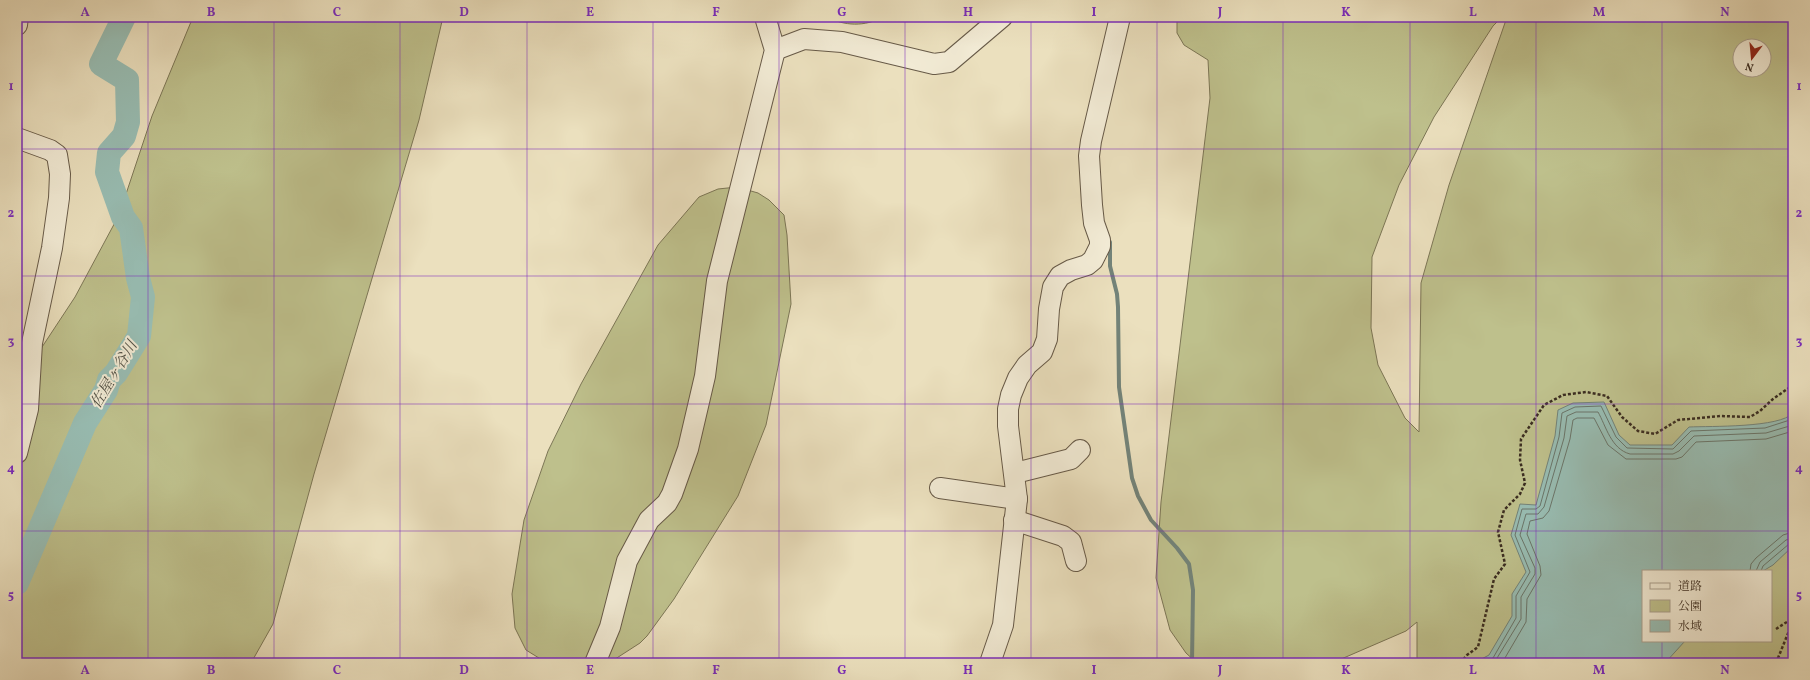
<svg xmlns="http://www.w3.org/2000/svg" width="1810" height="680" font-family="Vollkorn,'Noto Serif JP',serif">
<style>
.green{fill:#bec08c;stroke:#7c7656;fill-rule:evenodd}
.water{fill:#98bdb3;stroke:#738379}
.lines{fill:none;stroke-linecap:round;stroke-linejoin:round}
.shore{stroke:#6a756a;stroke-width:1}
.stream{stroke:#738379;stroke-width:4}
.river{stroke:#98bdb3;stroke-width:24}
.minor-casing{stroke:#675a48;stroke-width:22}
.path{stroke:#3b2d21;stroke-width:2.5;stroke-dasharray:3 2;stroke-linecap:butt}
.minor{stroke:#f2ebd5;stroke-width:20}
.grid{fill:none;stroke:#7b2cbf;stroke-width:1;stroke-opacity:0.55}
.labels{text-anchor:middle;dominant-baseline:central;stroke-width:4;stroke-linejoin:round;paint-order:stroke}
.water-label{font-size:15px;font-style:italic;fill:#525146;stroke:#f2ebd5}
.neatline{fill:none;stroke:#7b2cbf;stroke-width:1.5}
.grid-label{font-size:13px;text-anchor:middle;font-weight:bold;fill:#7b2cbf}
</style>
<rect width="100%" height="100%" fill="#ebe0be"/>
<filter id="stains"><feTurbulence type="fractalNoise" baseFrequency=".005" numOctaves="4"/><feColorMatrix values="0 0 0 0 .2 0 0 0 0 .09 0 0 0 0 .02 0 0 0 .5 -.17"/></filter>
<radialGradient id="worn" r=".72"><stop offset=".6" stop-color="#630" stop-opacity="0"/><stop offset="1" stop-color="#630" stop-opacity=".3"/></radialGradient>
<g class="green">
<path d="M193 17H443L419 120 314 474 273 624 251 663H17V385L75 297 119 215 152 116Z"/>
<path d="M828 17H882C866 27 843 26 828 17Z"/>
<path d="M1177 17H1502L1493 26 1434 117 1399 185 1372 257 1371 328 1378 365 1405 418 1419 432 1421 283 1449 185 1507 17H1793V663H1417V622L1406 631 1332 663H1197L1186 653 1170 630 1156 578 1161 502 1210 98 1208 60 1184 45 1177 33ZM1740 46H1764V70H1740ZM1643 571H1771V641H1643Z"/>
<path d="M737 187 758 193 769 200 784 215 787 235 791 304 766 425 738 496 674 599 647 636 640 643 609 663H547L526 650 515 628 512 594 524 520 548 451 581 384 658 245 699 197 718 189Z"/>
</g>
<path class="water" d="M1604 402 1619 435 1630 445H1672L1689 427C1710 426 1780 428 1793 413V546L1773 565 1763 571H1643V641H1685L1665 663H1474L1489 655 1512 616V594L1526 572 1511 535 1520 504 1536 505 1555 436 1558 410 1573 403Z"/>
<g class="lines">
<g class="shore">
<path d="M1750 571 1751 564 1756 558 1783 535 1793 532"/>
<path d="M1756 571 1760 562 1786 540 1793 538"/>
<path d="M1761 571 1763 566 1789 544 1793 543"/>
<path d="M1483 663 1493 658 1516 618V596L1530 572 1515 535 1522 509H1536L1540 506 1559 437 1562 413 1575 407 1601 406 1616 437 1627 448 1673 449 1691 431 1765 428 1793 419"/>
<path d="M1494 663 1521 619V597L1535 574V568L1520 535 1526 514H1538L1544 507 1564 438 1567 416 1576 412H1598C1606 426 1611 449 1630 454H1673L1679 451 1694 436 1766 433 1793 425"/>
<path d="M1502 663 1526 622 1527 599 1541 575 1540 566 1527 534 1530 521 1543 518 1549 511 1570 439 1573 420 1577 418H1594L1608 445 1626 459H1676L1682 457 1696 442 1766 439 1793 431"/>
</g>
<path class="stream" d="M1110 242V266L1117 294 1118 307 1119 387 1132 478 1138 496 1151 520 1177 548 1189 564 1193 590 1192 663"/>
<path class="river" d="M17 583 85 423 106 390 109 380 116 373 139 336 143 297 138 278 131 228 123 217 107 172 109 153 124 136 128 122 127 80 101 64 124 17"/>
<g class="minor-casing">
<g id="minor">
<path d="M17 25 18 17"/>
<path d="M775 50 804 39 842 42 934 64 949 62 1002 17"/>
<path d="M17 138 50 150 57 155 60 174 59 198 52 248 32 343 28 409 17 453"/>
<path d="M1015 473 1071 459 1080 450"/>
<path d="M940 488 1017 499"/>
<path d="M1014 520 1063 536 1071 542 1076 561"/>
<path d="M595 663 610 627 627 561 649 520 667 503 672 494 688 449 705 376 717 281 775 50 765 17"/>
<path d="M990 663 1003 625 1017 499 1008 426V409L1011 395 1018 378 1027 365 1042 352 1047 339 1049 309 1053 287 1060 276 1071 270 1087 265 1093 260 1100 246V240L1094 223 1092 205 1089 156 1091 141 1120 17"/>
</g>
</g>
<g class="path">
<path d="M1776 629 1793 618"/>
<path d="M1460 663 1467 655 1478 647 1494 579 1505 564 1498 532 1504 510 1520 494 1525 483 1520 460 1521 439 1544 405 1563 395 1586 392 1607 396 1622 417 1638 431 1655 434 1678 420 1721 416 1750 417 1760 411 1773 399 1793 385"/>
<path d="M1776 663 1793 621"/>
<path d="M1791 663 1793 655"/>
</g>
<use href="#minor" class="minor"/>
</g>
<path class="grid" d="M148 17V663M274 17V663M400 17V663M527 17V663M653 17V663M779 17V663M905 17V663M1031 17V663M1157 17V663M1283 17V663M1410 17V663M1536 17V663M1662 17V571M17 149H1793M17 276H1793M17 404H1793M17 531H1793M1662 641V663"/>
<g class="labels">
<g class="water-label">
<text transform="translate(115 375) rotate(-59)">佐屋ヶ谷川</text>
</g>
</g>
<rect width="1810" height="680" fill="none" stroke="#ebe0be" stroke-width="44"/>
<rect x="1642" y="570" width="130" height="72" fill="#f2ebd5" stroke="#a99f8d"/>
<rect x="1650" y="583" width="20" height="6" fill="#f2ebd5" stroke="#a99f8d"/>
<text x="1678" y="590" font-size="12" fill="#3b2d21">道路</text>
<rect x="1650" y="600" width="20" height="12" fill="#bec08c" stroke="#a99f8d"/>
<text x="1678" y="610" font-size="12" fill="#3b2d21">公園</text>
<rect x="1650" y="620" width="20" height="12" fill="#98bdb3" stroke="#a99f8d"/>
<text x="1678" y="630" font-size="12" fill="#3b2d21">水域</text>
<g transform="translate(1752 58) rotate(196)"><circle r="19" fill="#f2ebd5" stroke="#a99f8d"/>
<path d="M0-3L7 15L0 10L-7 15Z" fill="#8f2418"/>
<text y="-6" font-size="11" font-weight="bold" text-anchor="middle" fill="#3b2d21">N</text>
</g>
<rect x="22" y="22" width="1766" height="636" class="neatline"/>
<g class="grid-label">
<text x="85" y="16">A</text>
<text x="211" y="16">B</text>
<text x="337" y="16">C</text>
<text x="464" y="16">D</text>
<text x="590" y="16">E</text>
<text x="716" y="16">F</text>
<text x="842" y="16">G</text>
<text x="968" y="16">H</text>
<text x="1094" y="16">I</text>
<text x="1220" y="16">J</text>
<text x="1346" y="16">K</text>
<text x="1473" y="16">L</text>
<text x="1599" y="16">M</text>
<text x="1725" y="16">N</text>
<text x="11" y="90">1</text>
<text x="1799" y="90">1</text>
<text x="11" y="217">2</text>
<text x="1799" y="217">2</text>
<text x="11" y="345">3</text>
<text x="1799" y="345">3</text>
<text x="11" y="472">4</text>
<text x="1799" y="472">4</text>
<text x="11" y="599">5</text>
<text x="1799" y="599">5</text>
<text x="85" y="674">A</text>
<text x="211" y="674">B</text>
<text x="337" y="674">C</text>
<text x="464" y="674">D</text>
<text x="590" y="674">E</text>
<text x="716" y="674">F</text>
<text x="842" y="674">G</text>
<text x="968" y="674">H</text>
<text x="1094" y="674">I</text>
<text x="1220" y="674">J</text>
<text x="1346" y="674">K</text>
<text x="1473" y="674">L</text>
<text x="1599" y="674">M</text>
<text x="1725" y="674">N</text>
</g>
<rect width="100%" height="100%" filter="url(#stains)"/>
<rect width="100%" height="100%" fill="url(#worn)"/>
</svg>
